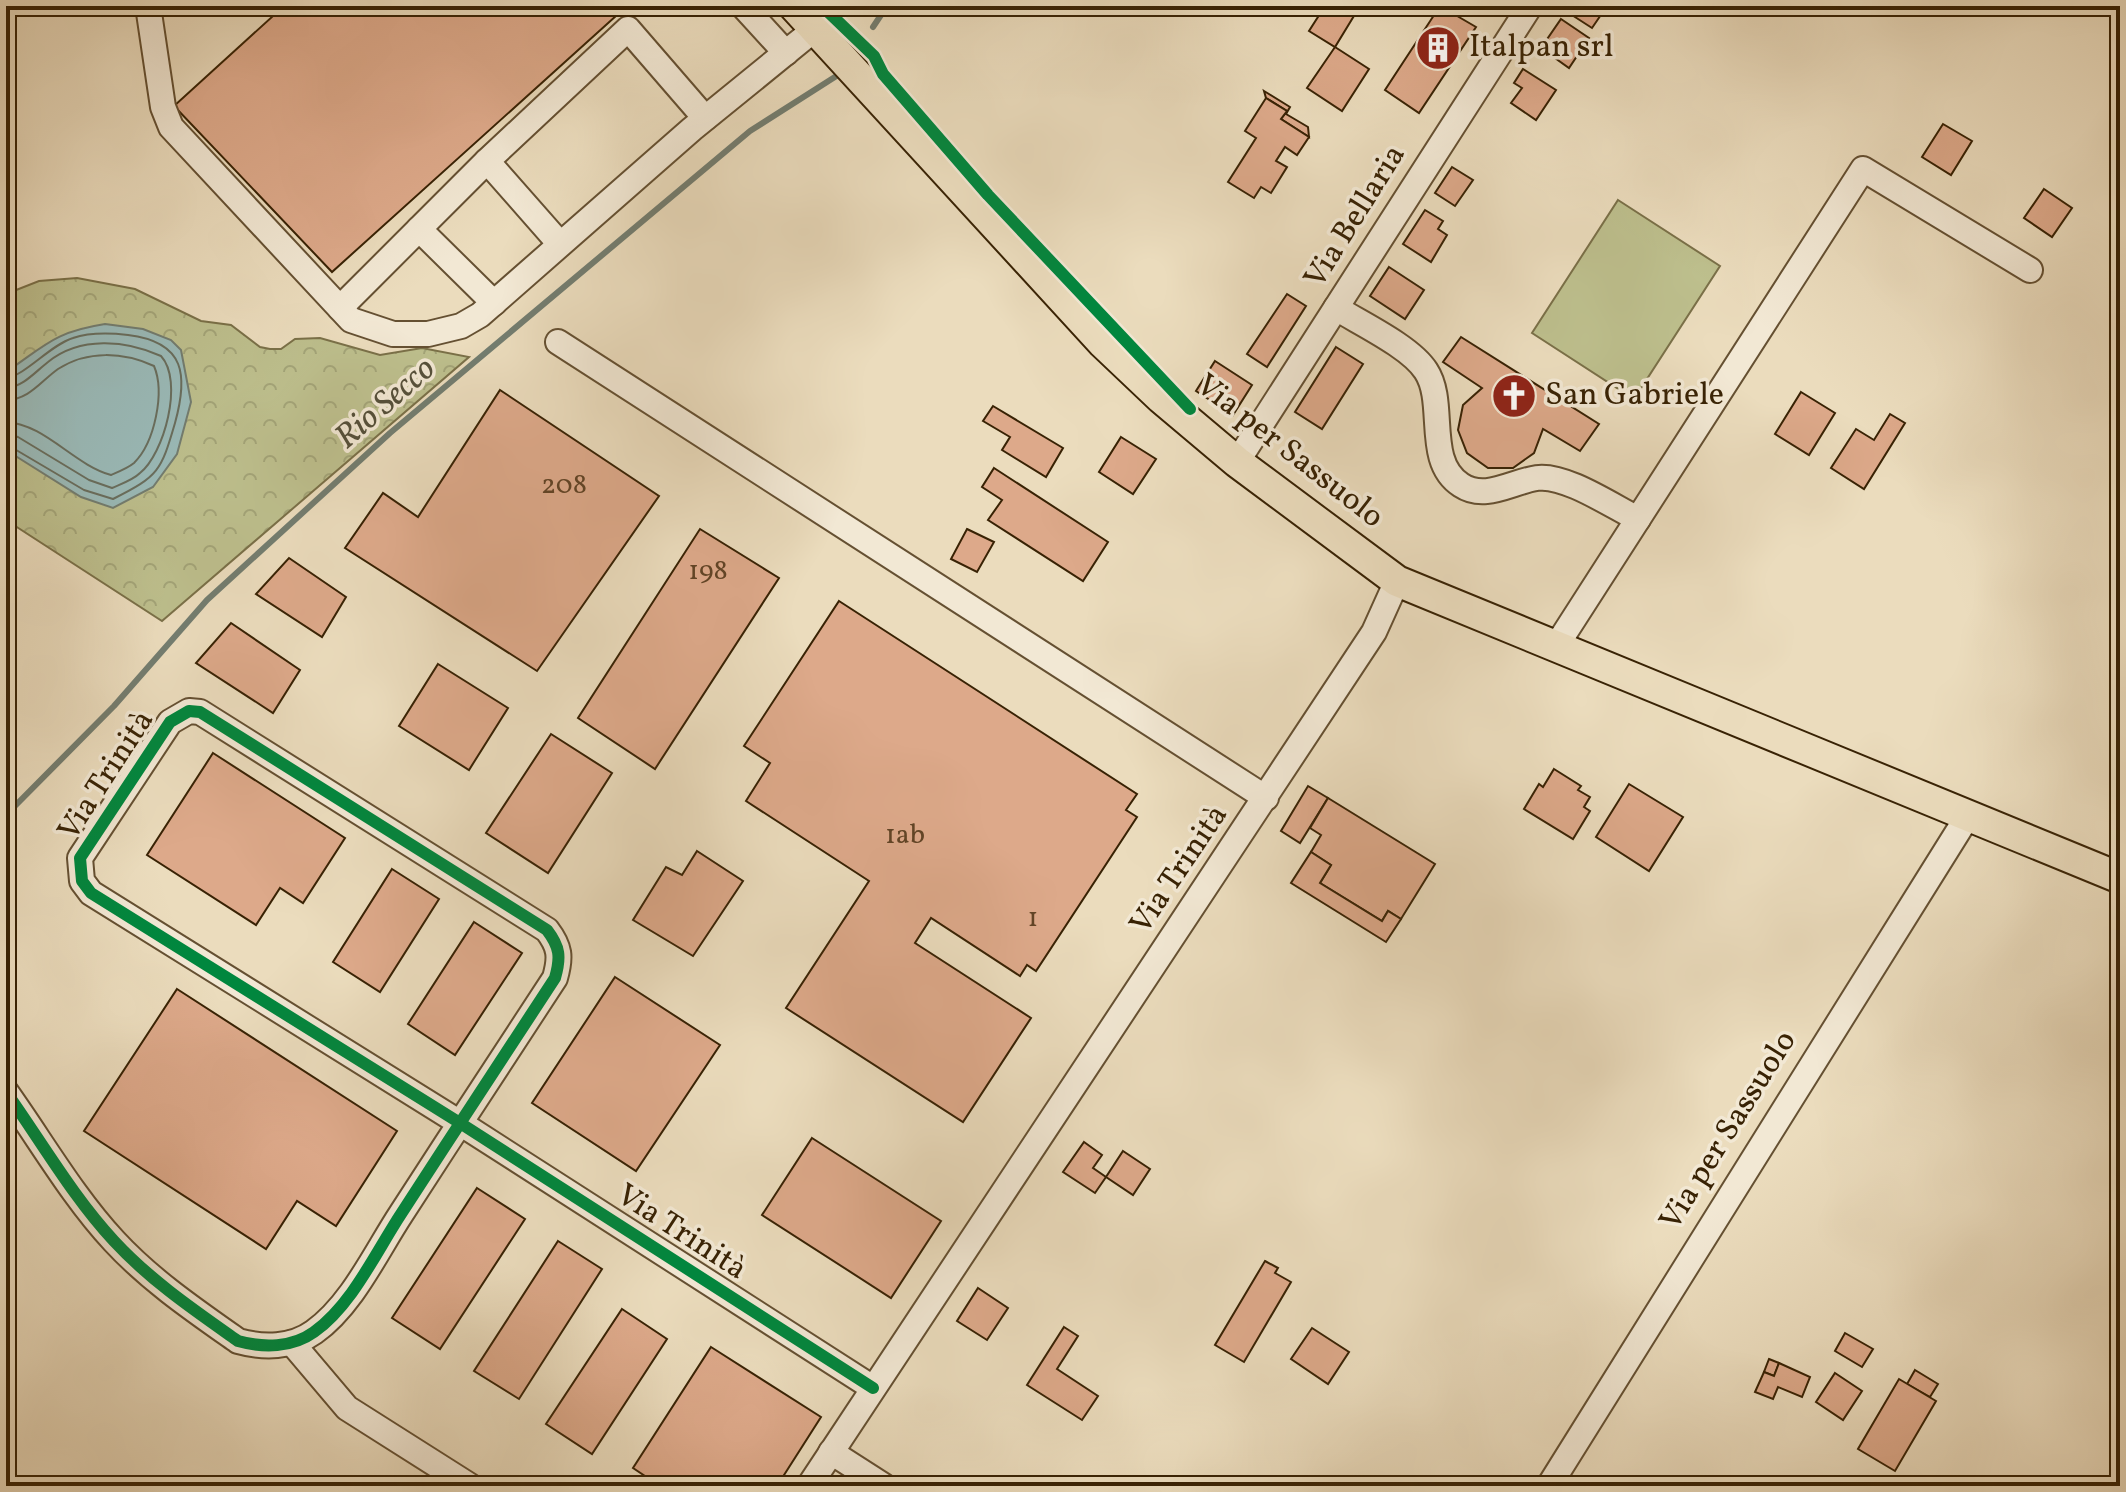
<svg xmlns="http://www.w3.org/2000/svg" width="2126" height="1492" font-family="Vollkorn,serif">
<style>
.forest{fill:url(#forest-crowns);stroke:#7a7048;stroke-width:2}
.pitch{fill:#bdbf8d;stroke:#7a7048;stroke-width:2}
.water{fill:#9abab8;stroke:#737d70;stroke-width:2}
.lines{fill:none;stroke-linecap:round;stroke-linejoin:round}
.shore{stroke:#696e5e;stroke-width:2}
.stream{stroke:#737d70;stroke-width:6}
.building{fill:#dda98a;stroke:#382204;stroke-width:2}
.minor-casing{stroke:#655032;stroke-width:28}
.major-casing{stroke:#382204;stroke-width:34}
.minor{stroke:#f2e8d4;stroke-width:24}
.major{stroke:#ebdcbd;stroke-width:30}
.cycleway-casing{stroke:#f2e8d4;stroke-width:17}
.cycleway{stroke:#00873e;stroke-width:12}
.labels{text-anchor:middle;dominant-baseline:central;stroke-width:7;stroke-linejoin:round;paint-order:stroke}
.number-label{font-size:28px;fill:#614426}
.poi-label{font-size:32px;fill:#382204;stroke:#f2e8d4;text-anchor:start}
.street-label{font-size:32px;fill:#382204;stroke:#f2e8d4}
.water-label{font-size:34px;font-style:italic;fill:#55503a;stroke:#f2e8d4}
</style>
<defs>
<pattern id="forest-crowns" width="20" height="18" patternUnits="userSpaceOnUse" patternTransform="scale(2)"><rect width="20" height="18" fill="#bdbf8d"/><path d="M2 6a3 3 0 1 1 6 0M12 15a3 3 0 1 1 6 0" fill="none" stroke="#a3a478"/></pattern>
</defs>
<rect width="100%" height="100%" fill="#ebdcbd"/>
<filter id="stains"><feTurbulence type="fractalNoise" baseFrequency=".0025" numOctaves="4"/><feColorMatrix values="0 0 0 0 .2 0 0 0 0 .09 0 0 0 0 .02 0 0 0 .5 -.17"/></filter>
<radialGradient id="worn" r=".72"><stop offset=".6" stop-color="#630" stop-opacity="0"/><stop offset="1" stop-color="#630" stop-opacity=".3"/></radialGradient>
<path class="forest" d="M77 278 135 289 201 321 231 325 260 347 270 349H281L295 339 320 338 380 355 422 348 469 357 162 621 6 520V294L39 281Z"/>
<path class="pitch" d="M1618 200 1720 266 1634 399 1532 333Z"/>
<path class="water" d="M105 324 143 329 171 340 181 350 191 402 177 454 153 487 113 508 81 497 6 450V372C46 345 54 332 105 324Z"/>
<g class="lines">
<g class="shore">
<path d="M6 378C25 376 50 345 73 338 91 332 110 333 128 335 186 342 188 376 175 423 161 471 159 476 113 499L84 490 6 444"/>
<path d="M6 388C23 387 35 372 48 362 80 336 126 340 161 356 184 381 164 454 140 473 133 480 121 484 112 488L89 480 18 437 6 434"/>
<path d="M6 400C29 400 41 381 58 369 88 350 123 352 154 366 165 392 155 442 134 463 128 468 118 472 111 475 74 465 45 424 6 422"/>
</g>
<g class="stream">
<path d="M873 27 887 6"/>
<path d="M6 815 114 706 207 600 390 433 750 131 838 75"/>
</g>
</g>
<g class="building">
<path d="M284 6H627L332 272 174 106Z"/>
<path d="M1325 6H1360L1335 47 1309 31Z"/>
<path d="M1440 6 1476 27 1419 113 1385 90Z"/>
<path d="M1558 6H1607L1592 28Z"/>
<path d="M1561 19 1589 38 1569 68 1541 48Z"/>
<path d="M1335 47 1369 69 1342 111 1307 88Z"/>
<path d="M1523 69 1556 90 1536 120 1511 103 1522 88 1514 83Z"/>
<path d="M1264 91 1290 107 1286 114 1308 127 1309 137 1281 119 1287 111 1266 98Z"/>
<path d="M1266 98 1287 111 1281 119 1309 137 1297 155 1285 147 1276 161 1287 167 1271 193 1261 187 1254 198 1228 182 1256 138 1245 131Z"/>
<path d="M1943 124 1972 141 1951 175 1922 157Z"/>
<path d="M1452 167 1473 180 1455 206 1435 193Z"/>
<path d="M2044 189 2072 208 2052 237 2024 218Z"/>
<path d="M1425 210 1443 221 1438 229 1447 235 1431 262 1403 244Z"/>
<path d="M1389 267 1424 290 1405 319 1370 296Z"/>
<path d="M1287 294 1306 306 1267 367 1247 354Z"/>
<path d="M1461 337 1599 424 1580 451 1543 429 1534 453 1513 468H1488L1467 453 1458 430 1463 405 1482 388 1443 362Z"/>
<path d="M1336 347 1363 364 1322 429 1295 412Z"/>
<path d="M1215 361 1252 385 1233 415 1196 391Z"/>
<path d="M500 390 659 496 537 671 345 548 383 493 418 517Z"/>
<path d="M1801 392 1835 413 1809 455 1775 434Z"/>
<path d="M993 406 1063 448 1046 477 1002 450 1010 437 983 421Z"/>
<path d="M1890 414 1905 423 1864 489 1831 468 1856 429 1874 440Z"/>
<path d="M1121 437 1156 459 1133 494 1099 472Z"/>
<path d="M994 468 1108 542 1083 581 988 520 1002 500 982 487Z"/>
<path d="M700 529 779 578 655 769 578 718Z"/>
<path d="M967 529 994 542 977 572 951 559Z"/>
<path d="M289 558 346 597 322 637 256 594Z"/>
<path d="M839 601 1137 794 1126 810 1137 817 1036 971 1027 965 1020 976 931 918 915 943 1031 1018 963 1122 786 1008 869 881 746 801 770 763 744 746Z"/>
<path d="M231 623 300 670 273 713 196 663Z"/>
<path d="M438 664 508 708 469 770 399 726Z"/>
<path d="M551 734 612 773 548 873 486 833Z"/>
<path d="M213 753 345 838 303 903 280 888 256 925 147 855Z"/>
<path d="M1554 769 1581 786 1578 790 1590 797 1584 807 1590 811 1573 839 1524 809 1539 784 1543 787Z"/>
<path d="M1629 784 1683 817 1649 871 1596 837Z"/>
<path d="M1308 786 1328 798 1300 843 1281 831Z"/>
<path d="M1328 798 1435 864 1401 919 1388 911 1382 921 1320 883 1331 865 1311 852 1321 835 1310 828Z"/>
<path d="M697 851 743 881 693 956 633 920 666 867 682 875Z"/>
<path d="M1311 852 1331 865 1320 883 1382 921 1388 911 1401 919 1386 942 1291 883Z"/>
<path d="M392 869 439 899 380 992 333 962Z"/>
<path d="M474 922 522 953 455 1055 408 1024Z"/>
<path d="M615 977 720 1045 636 1171 532 1103Z"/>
<path d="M177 989 397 1131 336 1226 297 1201 266 1249 84 1131Z"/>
<path d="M812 1138 941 1221 891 1298 762 1215Z"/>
<path d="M1084 1142 1102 1155 1093 1168 1106 1177 1095 1193 1063 1172Z"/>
<path d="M1123 1151 1150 1169 1133 1195 1106 1177Z"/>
<path d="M477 1188 525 1219 440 1349 392 1318Z"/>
<path d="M558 1241 602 1269 519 1399 474 1371Z"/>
<path d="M1265 1261 1278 1268 1275 1273 1291 1282 1244 1362 1215 1345Z"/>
<path d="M978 1288 1008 1308 987 1340 957 1321Z"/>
<path d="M622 1309 667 1339 592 1454 546 1424Z"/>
<path d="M1064 1327 1078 1336 1057 1369 1098 1396 1082 1420 1027 1385Z"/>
<path d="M1312 1328 1349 1352 1328 1384 1291 1359Z"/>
<path d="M1845 1333 1873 1349 1862 1367 1835 1351Z"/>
<path d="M711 1347 821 1417 777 1486H660L633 1468Z"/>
<path d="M1769 1359 1779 1363 1774 1376 1764 1372Z"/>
<path d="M1779 1363 1810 1377 1802 1397 1778 1387 1773 1399 1755 1392 1764 1372 1774 1376Z"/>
<path d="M1915 1370 1938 1384 1930 1397 1907 1384Z"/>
<path d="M1835 1373 1862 1391 1843 1420 1816 1402Z"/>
<path d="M1899 1379 1936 1401 1895 1471 1858 1449Z"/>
</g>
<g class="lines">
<g class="minor-casing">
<g id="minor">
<path d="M148 6 163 107 171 127 351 320 393 334H428L461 326 480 315 692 129 815 29"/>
<path d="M743 6 786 53"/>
<path d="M419 229 494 303"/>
<path d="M560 244 487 161 628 29 705 118"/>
<path d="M340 308 487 161"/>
<path d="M1336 308C1360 323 1411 347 1426 371 1447 403 1424 461 1461 485 1485 501 1511 482 1537 478 1565 474 1612 506 1638 519"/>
<path d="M558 342 1266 798"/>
<path d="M1237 462 1530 6"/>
<path d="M1555 648 1863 169 2030 270"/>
<path d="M6 1092C41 1141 73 1197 114 1241 150 1280 194 1310 238 1341 263 1348 292 1348 314 1332 352 1305 376 1252 401 1214 452 1135 504 1056 555 978 561 957 560 947 547 930L200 712 189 711 170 722 80 858 82 881 91 893 460 1123 873 1388"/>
<path d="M292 1343 347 1408 470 1486"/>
<path d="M831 1452 884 1486"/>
<path d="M809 1486 1374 632 1397 581"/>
<path d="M1549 1486 1969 814"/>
</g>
</g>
<g class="major-casing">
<path id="major" d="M794 6 1103 343 1161 398 1237 462 1397 581 2120 878"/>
</g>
<use href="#minor" class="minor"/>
<use href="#major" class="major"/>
<g class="cycleway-casing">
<g id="cycleway">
<path d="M822 6 874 56 883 74 988 195 1190 409"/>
<path d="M6 1092C41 1141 73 1197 114 1241 150 1280 194 1310 238 1341 263 1348 292 1348 314 1332 352 1305 376 1252 401 1214 452 1135 504 1056 555 978 561 957 560 947 547 930L200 712 189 711 170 722 80 858 82 881 91 893 460 1123 873 1388"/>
</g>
</g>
<use href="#cycleway" class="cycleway"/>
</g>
<defs>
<g id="building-disc" transform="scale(2.3)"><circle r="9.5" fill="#8f2418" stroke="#f2e8d4"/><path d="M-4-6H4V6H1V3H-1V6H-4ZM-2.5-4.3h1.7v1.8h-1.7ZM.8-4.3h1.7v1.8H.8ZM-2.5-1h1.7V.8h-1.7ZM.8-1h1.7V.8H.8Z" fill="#fff"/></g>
<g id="church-disc" transform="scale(2.3)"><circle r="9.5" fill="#8f2418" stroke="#f2e8d4"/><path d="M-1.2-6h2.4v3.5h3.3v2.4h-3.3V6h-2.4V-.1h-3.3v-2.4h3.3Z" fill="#fff"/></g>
</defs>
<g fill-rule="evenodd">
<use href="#building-disc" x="1438" y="48"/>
<use href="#church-disc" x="1514" y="396"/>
</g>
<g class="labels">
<g class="number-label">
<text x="564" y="485">208</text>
<text x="708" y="571">198</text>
<text x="905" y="835">1ab</text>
<text x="1033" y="918">1</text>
</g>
<g class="poi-label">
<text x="1469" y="48">Italpan srl</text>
<text x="1545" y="396">San Gabriele</text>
</g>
<g class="street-label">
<text transform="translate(1356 217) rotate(-58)">Via Bellaria</text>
<text transform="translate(1289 452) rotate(38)">Via per Sassuolo</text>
<text transform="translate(107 776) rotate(-57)">Via Trinità</text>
<text transform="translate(1180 870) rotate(-56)">Via Trinità</text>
<text transform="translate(1729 1131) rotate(-58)">Via per Sassuolo</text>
<text transform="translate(681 1233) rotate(33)">Via Trinità</text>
</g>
<g class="water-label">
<text transform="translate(386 404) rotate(-41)">Rio Secco</text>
</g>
</g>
<rect width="2126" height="1492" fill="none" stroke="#ebdcbd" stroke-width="32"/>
<rect x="8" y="8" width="2110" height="1476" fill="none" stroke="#382204" stroke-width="4"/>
<rect x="16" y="16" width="2094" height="1460" fill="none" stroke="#382204" stroke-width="2"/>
<rect width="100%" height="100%" filter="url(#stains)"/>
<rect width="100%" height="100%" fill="url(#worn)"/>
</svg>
